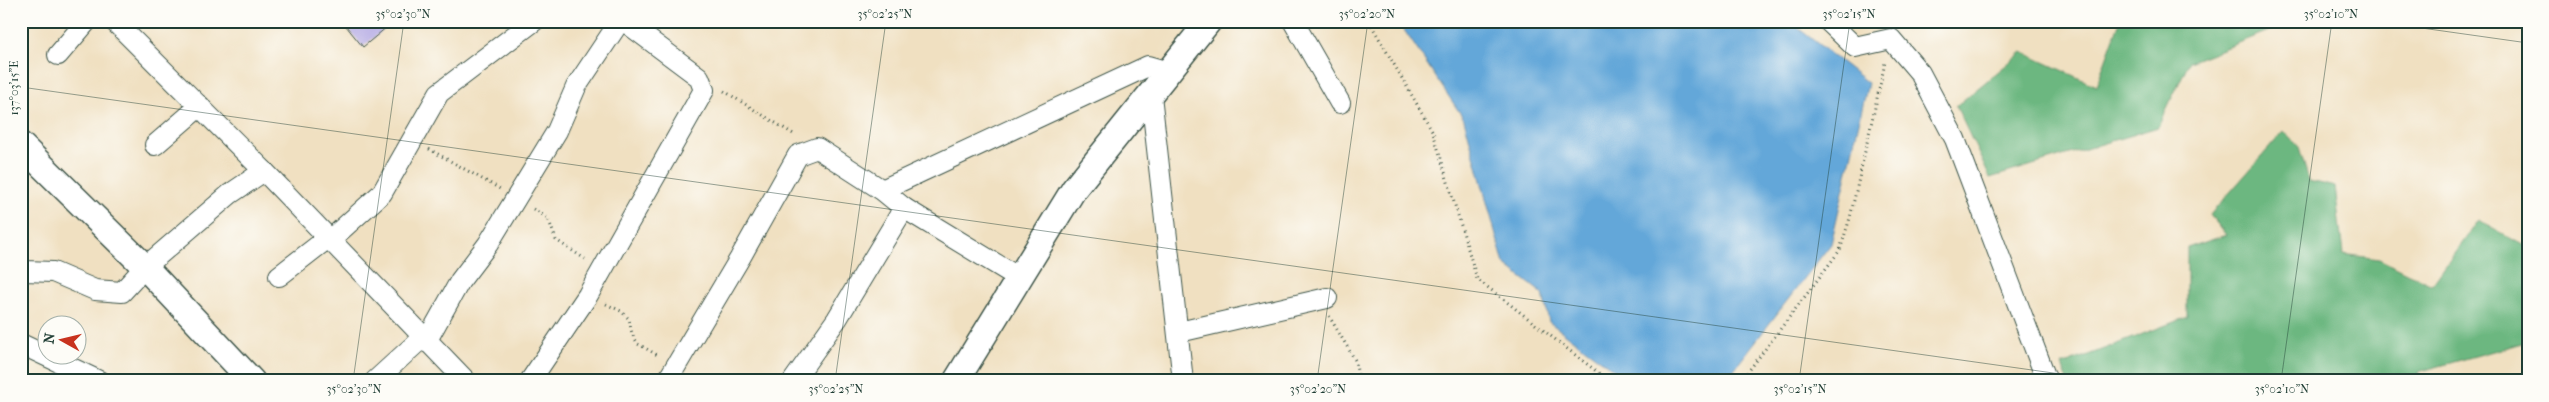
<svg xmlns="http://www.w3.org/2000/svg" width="2549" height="402" font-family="'IM FELL French Canon',serif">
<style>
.forest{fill:#6cb780;stroke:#467a5a}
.water{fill:#64a7d9;stroke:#427286}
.building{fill:#b8aee5}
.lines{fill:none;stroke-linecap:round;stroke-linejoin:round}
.minor-casing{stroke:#3e5549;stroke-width:22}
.tertiary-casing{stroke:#3e5549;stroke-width:28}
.path{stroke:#3e5549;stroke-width:3;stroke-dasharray:1 4;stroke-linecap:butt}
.minor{stroke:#fff;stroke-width:20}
.tertiary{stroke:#fff;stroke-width:25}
.ticks{fill:none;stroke:#1f3d34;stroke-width:1;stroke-opacity:0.45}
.neatline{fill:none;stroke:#1f3d34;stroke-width:2}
.ticks-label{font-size:12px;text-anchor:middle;fill:#1f3d34}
</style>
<rect width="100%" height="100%" fill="#fdfcf7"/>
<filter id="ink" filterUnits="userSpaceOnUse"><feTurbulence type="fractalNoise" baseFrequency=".02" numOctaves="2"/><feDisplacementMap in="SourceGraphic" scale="10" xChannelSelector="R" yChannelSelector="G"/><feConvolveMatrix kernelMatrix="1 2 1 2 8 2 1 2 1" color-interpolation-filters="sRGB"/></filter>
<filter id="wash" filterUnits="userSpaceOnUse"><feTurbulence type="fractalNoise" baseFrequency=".0096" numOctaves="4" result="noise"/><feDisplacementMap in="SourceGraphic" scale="20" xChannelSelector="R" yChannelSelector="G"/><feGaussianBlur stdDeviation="1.12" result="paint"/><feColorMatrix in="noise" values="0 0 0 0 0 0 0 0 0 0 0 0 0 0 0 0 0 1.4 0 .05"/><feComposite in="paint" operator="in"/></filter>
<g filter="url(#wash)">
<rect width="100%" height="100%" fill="#f0e0c1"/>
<g class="forest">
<path d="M2120 21H2282L2284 25 2189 62 2158 127 1990 178 1956 106 2022 52 2096 86Z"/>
<path d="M2284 131 2299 147 2309 181 2335 187 2343 254 2379 259 2432 285 2478 220 2528 248V345L2522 343 2418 372 2419 381H2068L2062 365 2187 317V248L2226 235 2210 215Z"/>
</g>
<path class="water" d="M1398 21H1789L1868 83 1831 244 1725 381H1629L1549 322 1543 294 1504 264 1464 119Z"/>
<g id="blocks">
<path class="building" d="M342 21H394L363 47Z"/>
</g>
</g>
<g filter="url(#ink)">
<use href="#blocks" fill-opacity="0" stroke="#3e5549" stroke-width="1"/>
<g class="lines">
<g class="minor-casing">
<g id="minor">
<path d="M114 21 264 171 466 381"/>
<path d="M1293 21 1340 103"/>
<path d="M1828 21 1855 47 1891 39 1920 73 1955 139 2047 381"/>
<path d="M58 55 87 21"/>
<path d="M1151 95 1183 381"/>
<path d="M155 145 200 106"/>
<path d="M882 190 1148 66 1169 72"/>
<path d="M330 240 382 193 439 93 534 21"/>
<path d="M21 273 25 271 53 272 95 290 122 292 145 267 230 194 264 171"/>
<path d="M279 276 328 238"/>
<path d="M1179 332 1327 298"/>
<path d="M426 342 460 281 488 244 557 131 576 87 620 21"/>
<path d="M21 344 99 381"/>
<path d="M375 381 422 338"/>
<path d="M530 381 588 295 704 90 699 77 624 21"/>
<path d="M667 381 740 258 798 155 817 148 882 190 904 208 1019 278"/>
<path d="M793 381 837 319 904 208"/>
</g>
</g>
<g class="tertiary-casing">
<g id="tertiary">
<path d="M21 145 145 267 252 381"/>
<path d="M956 381 1074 189 1209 21"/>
</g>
</g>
<g class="path">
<path d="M1369 21 1433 132 1477 279 1609 381"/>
<path d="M724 91 795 135"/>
<path d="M429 149 500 189"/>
<path d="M533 209 548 218 556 240 585 259"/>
<path d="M606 304 621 311 629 319 632 334 638 344 659 356"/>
<path d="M1329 316 1355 360 1359 381"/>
<path d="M1741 381 1840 250 1850 218 1885 63"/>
</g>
<use href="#minor" class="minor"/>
<use href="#tertiary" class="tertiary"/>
</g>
</g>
<path class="ticks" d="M2372 21 2528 43M21 87 2110 381M353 381 404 21M835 381 886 21M1317 381 1368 21M1799 381 1850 21M2281 381 2332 21"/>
<rect width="2549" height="402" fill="none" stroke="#fdfcf7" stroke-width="55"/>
<g transform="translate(62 340) rotate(278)"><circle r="24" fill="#fdfcf7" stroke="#a4b0a9"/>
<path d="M0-4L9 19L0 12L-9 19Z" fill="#c8321e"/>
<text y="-8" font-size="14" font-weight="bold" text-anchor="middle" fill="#1f3d34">N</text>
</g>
<rect x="28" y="28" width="2494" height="346" class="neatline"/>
<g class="ticks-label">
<text x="403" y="18">35°02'30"N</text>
<text x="885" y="18">35°02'25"N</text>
<text x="1367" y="18">35°02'20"N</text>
<text x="1849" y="18">35°02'15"N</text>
<text x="2331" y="18">35°02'10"N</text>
<text transform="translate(14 88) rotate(-90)" y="4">137°03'15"E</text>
<text x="354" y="393">35°02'30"N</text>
<text x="836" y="393">35°02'25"N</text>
<text x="1318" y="393">35°02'20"N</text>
<text x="1800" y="393">35°02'15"N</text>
<text x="2282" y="393">35°02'10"N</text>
</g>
</svg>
